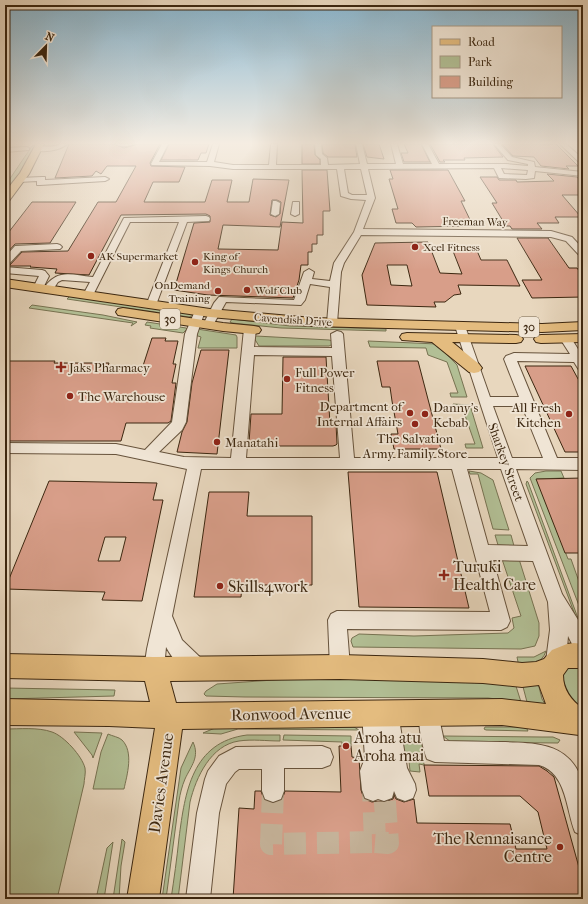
<svg xmlns="http://www.w3.org/2000/svg" width="588" height="904" font-family="'IM FELL French Canon',serif">
<style>
.green{fill:#b2bf95;stroke:#777352}
.building{fill:#d89e89;stroke:#3c2710;fill-rule:evenodd}
.lines{fill:none;stroke-linecap:round;stroke-linejoin:round}
.minor-tunnel{stroke:#c6b49b;stroke-width:22;stroke-dasharray:22 11;stroke-linecap:butt}
.minor-casing{stroke:#67533c;stroke-width:2}
.major-casing{stroke:#3c2710;stroke-width:2}
.minor{fill:#f0e5d5;fill-rule:evenodd}
.major{fill:#e4bc7f;fill-rule:evenodd}
.poi-dot{fill:#8f2418;stroke:#f0e5d5;stroke-width:1.5}
.labels{text-anchor:middle;dominant-baseline:central;stroke-width:3.5;stroke-linejoin:round;paint-order:stroke}
.far-street-label{font-size:11px;fill:#3c2710;stroke:#f0e5d5}
.far-poi-label{font-size:11px;fill:#3c2710;stroke:#f0e5d5;text-anchor:start}
.shield{fill:#f0e5d5;stroke:#72604b;stroke-width:1}
.shield-label{font-size:12px;font-weight:bold;fill:#3c2710}
.poi-label{font-size:13px;fill:#3c2710;stroke:#f0e5d5;text-anchor:start}
.street-label{font-size:13px;fill:#3c2710;stroke:#f0e5d5}
.near-poi-label{font-size:16px;fill:#3c2710;stroke:#f0e5d5;text-anchor:start}
.near-street-label{font-size:16px;fill:#3c2710;stroke:#f0e5d5}
</style>
<rect width="100%" height="100%" fill="#e8d7be"/>
<filter id="stains"><feTurbulence type="fractalNoise" baseFrequency=".005" numOctaves="4"/><feColorMatrix values="0 0 0 0 .2 0 0 0 0 .09 0 0 0 0 .02 0 0 0 .5 -.17"/></filter>
<radialGradient id="worn" r=".72"><stop offset=".6" stop-color="#630" stop-opacity="0"/><stop offset="1" stop-color="#630" stop-opacity=".3"/></radialGradient>
<g class="green">
<path d="M36 145 22 172 5 196V186L32 146Z"/>
<path d="M70 296 194 314V315L189 317 67 299Z"/>
<path d="M32 305 103 315 137 322 131 326 133 323 29 308Z"/>
<path d="M232 319 290 326 386 329V331L281 328 232 323 230 322Z"/>
<path d="M147 322 186 328 187 329 183 333 150 328 151 326 145 325Z"/>
<path d="M197 329 236 335 237 337V348H198L201 337 195 335Z"/>
<path d="M256 336 329 340 333 341V344L329 346H259L254 338Z"/>
<path d="M368 341 437 344 457 365 467 397H451L450 393H458L447 362 428 355 426 348 370 347Z"/>
<path d="M453 404 470 405 483 448H466L465 444H475L462 407H454Z"/>
<path d="M469 471 481 473 493 480 509 530 493 529 478 474H470Z"/>
<path d="M546 471H561L564 478 537 479 568 559H571L583 593V616L530 478 535 473Z"/>
<path d="M527 481 528 482 579 621 575 615 526 484Z"/>
<path d="M495 535H511L514 546 498 545Z"/>
<path d="M502 559H519L539 623V636L535 646 521 649 353 647 351 641 352 638 359 634 414 636 508 633 514 628 512 618 521 616Z"/>
<path d="M546 651C542 664 531 664 519 667L517 657H534Z"/>
<path d="M573 666H583V716L566 701 562 675 566 669Z"/>
<path d="M316 677 515 683 521 702 488 698 245 697 206 696 204 694 206 691 217 684Z"/>
<path d="M522 683H538L542 699 545 704 527 702Z"/>
<path d="M5 688 115 690 114 696 5 699Z"/>
<path d="M354 727 359 730 238 729 221 734 203 733 215 728Z"/>
<path d="M485 727H526L528 731 486 730 484 729Z"/>
<path d="M5 729C20 729 38 727 52 732 64 736 82 756 85 768 86 773 84 780 84 784L57 899H5Z"/>
<path d="M74 732 102 733 93 758 92 755Z"/>
<path d="M108 734C112 736 119 737 122 740 134 752 127 775 124 789H93L101 752Z"/>
<path d="M247 735H280V741C267 741 252 739 239 741 211 745 196 777 190 802L178 899H171C174 879 177 858 179 838 185 792 192 742 247 735Z"/>
<path d="M284 735 351 736V746H342V742L283 740Z"/>
<path d="M397 736H423L425 742 422 744 424 765 419 764 420 772 410 771 409 761 404 760Z"/>
<path d="M443 736 542 737H553L560 740 558 743 451 742Z"/>
<path d="M193 742C200 757 191 766 185 779 182 786 180 794 179 801L166 899H162L181 768Z"/>
<path d="M122 839 125 842 121 866 119 899H113Z"/>
<path d="M113 842 104 899H96L107 848Z"/>
</g>
<g class="building">
<path d="M69 144H114L124 148 138 144H160L150 163 151 166 185 167 179 182H153L144 202H205L212 180H232L227 202H249L253 179 289 180 280 227 223 225 218 249 278 250 282 222 303 223 302 170H327L330 211H323V235H317V244H312V252H308V265H301L299 280 293 298 208 295 174 290 194 223 210 222V216L206 214 121 215 89 275 55 273 57 269 30 267 31 266H9L22 252 68 251 98 202H116L136 166H107L101 174 96 171 92 176 55 178ZM272 200H277L281 202 280 214 276 217 270 215Z"/>
<path d="M169 144H209L206 153H201L198 160H161Z"/>
<path d="M302 144H314L315 155 320 160V164H302Z"/>
<path d="M322 144H355L357 157H328L323 153Z"/>
<path d="M363 144H379L384 159 367 157Z"/>
<path d="M404 144H421L430 162H404L401 153H408Z"/>
<path d="M430 144H493L503 157 464 158 465 160H443L445 162H440Z"/>
<path d="M502 144H556L578 166H566L569 169 541 166 534 157 513 156Z"/>
<path d="M390 170H448L465 201H461L473 226 416 227 412 223H396L392 209H398L389 179H393Z"/>
<path d="M547 174 577 177 583 184V195H562L581 217H555L559 223H537L542 229H512L510 226H506L492 203H497L480 177H497L499 180H516L517 182 554 181Z"/>
<path d="M32 202H76L50 243 15 244 5 255V237Z"/>
<path d="M517 238H548L569 268H577L583 276V297L532 298 522 280H542Z"/>
<path d="M428 242 440 273 462 274 451 246H475L481 260H507L520 286 458 285 461 294 454 295 445 302H434L436 307 367 305 362 275 375 243ZM387 265H407L412 286 391 285Z"/>
<path d="M152 338H166L165 341H178L173 364H176L172 383H176L171 421 168 423H126L121 441H5V361H55L54 363H109L107 369H142Z"/>
<path d="M201 350H229L217 454 177 452 182 432 187 422 192 383Z"/>
<path d="M283 357H326L330 424H336L337 444 336 445 333 446H257L249 443 251 414H282Z"/>
<path d="M377 361H418L441 449H394L391 434H398L392 401 390 387H382Z"/>
<path d="M525 366H571L583 388V452H565Z"/>
<path d="M348 472H437L469 608 359 607Z"/>
<path d="M583 478V553H565L536 479Z"/>
<path d="M49 481 157 483 153 500H163L142 601 102 600 105 592 6 589 9 579ZM105 537H126L120 561H98Z"/>
<path d="M209 492H249L247 516H312V585H242L241 597H194Z"/>
<path d="M339 746H351L352 757 359 758 361 790 364 799 372 802 378 801 385 802 393 799 394 795 396 799 404 802 414 799 417 823 510 824 516 849H547L538 812 520 796H429L424 765 539 766 547 771 554 777 583 882V899H233L239 808 254 809 255 791H261L264 800 272 803 282 800 285 791 341 792Z"/>
</g>
<g class="lines">
<g class="minor-tunnel">
<path d="M273 791 271 844 375 842 373 790"/>
<path d="M375 842 388 843 384 790"/>
</g>
<g class="minor-casing">
<g id="minor">
<path d="M60 144H67C61 150 41 154 34 149 41 144 52 149 60 144Z"/>
<path d="M115 144H133C129 147 119 147 115 144Z"/>
<path d="M162 144H168L159 162H207L213 144H219L214 162 233 165H269L271 144H277L276 165H321V159L316 155 315 144H321L322 154 327 158 328 165 360 164 356 144H362L367 164H396L391 144H397L403 164H432L422 144H428L439 164H506L528 166V164L508 160 494 144H500L512 157 534 162 535 167 583 172V176L535 171 534 178 526 179 499 178 494 168 368 169 375 198 363 229 551 231 572 237 583 249V257L580 256 566 241 551 237 361 235 344 263 341 272 337 323 336 325H328L327 323 330 287 310 284 305 300 301 305 226 302 212 327H204L203 325 214 303 219 297 294 300 304 272 309 269 314 272 312 279 330 281 334 263 354 232 366 200 351 199 341 196 337 169H233L210 166 152 165 151 164ZM501 168 528 170 527 175 504 174ZM344 169H361L367 195H352L348 193Z"/>
<path d="M560 144H566L583 159V165L581 164Z"/>
<path d="M27 147 29 148V150L5 152V148Z"/>
<path d="M42 177H45V180L105 177 109 179 105 181 40 185H37V181L19 182 15 180 19 178Z"/>
<path d="M273 201H276L280 203 279 214 275 216 271 214Z"/>
<path d="M293 202H299V214L295 216 291 214Z"/>
<path d="M206 216 209 217 210 219 209 221 187 222 156 305H148L147 303 179 222H130L92 297H84L83 295 90 282 62 280 58 282 52 291H44L43 289C58 268 70 275 93 277L124 218Z"/>
<path d="M57 244 60 245 62 247 60 249 21 251 8 265 5 266V257L15 246Z"/>
<path d="M5 267 42 270 45 271 49 276 42 290 38 291 33 288 39 276 5 273Z"/>
<path d="M200 308 205 311 197 334 186 422 182 430 159 452 184 457 231 458 244 329 246 327H254L256 329 254 347 332 348 331 334 337 331 341 332 343 334 354 458H498L455 326 460 323 465 326 490 397H519L504 359 506 356 514 353 570 354 561 340 563 338H571L583 357V371L579 370 574 362 517 361 557 458H583V470L516 469 562 594 583 628V654L576 652 568 636 566 661 563 668 556 671 549 668 546 661 550 630 548 602 533 561 493 560 510 621 507 627 501 630 347 629 350 667 347 674 340 677 333 674 330 667 328 620 331 614 337 611 490 612 452 469H201L172 616 182 640 204 661 207 668 204 675 197 678C184 672 173 660 166 647L164 669 161 676 154 679 147 676 144 669 147 649 187 469 116 454 5 453V443L116 444 145 450 172 422 185 334 195 311ZM254 355 332 356 340 458H246ZM493 406H522L543 458H512ZM467 469H501L528 546 488 545Z"/>
<path d="M372 703 379 706 380 708 381 706 388 703 395 706 398 713 407 768 415 784 416 790 413 798 405 801 397 798 394 791 392 798 384 801 378 799 373 801 365 798 362 790 360 771 365 758 362 713 365 706Z"/>
<path d="M428 703 435 706 438 713 444 741C463 741 482 742 501 742 537 743 571 742 583 784 586 796 583 822 583 836L575 832C566 810 567 773 539 765L435 762 427 759C422 746 416 718 421 706Z"/>
<path d="M322 746 330 749 333 757 330 765 322 768H284V791L281 799 273 802 265 799 262 791V769H239L235 772 226 784 219 813 210 899H186L197 813 205 779 208 771 219 756 236 747Z"/>
</g>
</g>
<g class="major-casing">
<g id="major">
<path d="M36 144H44L29 174 9 201 5 202V192L20 173Z"/>
<path d="M5 279 210 309 313 318 542 324 583 322V330L542 332 313 326 210 317 5 287Z"/>
<path d="M123 308 223 323 254 326 259 327 261 330 259 333 254 334 223 331 118 315 116 312 118 309Z"/>
<path d="M407 333 516 335 521 336 523 339 521 342 516 343 452 342 479 364 482 368 479 372 474 373 469 372 432 342 402 340 400 337 402 334Z"/>
<path d="M583 334V342L541 343 536 342 534 339 536 336 541 335Z"/>
<path d="M574 643 583 644V668H568L563 675C563 690 571 700 583 709V734L579 735 502 725 182 729 159 899H127L155 728 109 726 5 725V699L150 702 145 681 5 678V654L154 657 340 655 483 659 522 663 536 662 544 659 552 650 567 644ZM340 679 483 683 522 687 539 685 546 704 502 699 176 703 170 681Z"/>
</g>
</g>
<use href="#minor" class="minor"/>
<use href="#major" class="major"/>
</g>
<linearGradient id="sky" x2="0" y2="1"><stop stop-color="#88b6d0"/><stop offset="0.53" stop-color="#f5ede2"/><stop offset="1" stop-color="#f5ede2" stop-opacity="0"/></linearGradient>
<rect width="588" height="270" fill="url(#sky)"/>
<g class="poi-dot">
<circle cx="415" cy="247" r="4"/>
<circle cx="91" cy="256" r="4"/>
<circle cx="195" cy="262" r="4"/>
<circle cx="247" cy="290" r="4"/>
<circle cx="218" cy="291" r="4"/>
<path d="M59 361h4v4h4v4h-4v4h-4v-4h-4v-4h4z"/>
<circle cx="287" cy="379" r="4"/>
<circle cx="70" cy="396" r="4"/>
<circle cx="410" cy="413" r="4"/>
<circle cx="425" cy="414" r="4"/>
<circle cx="569" cy="414" r="4"/>
<circle cx="415" cy="424" r="4"/>
<circle cx="217" cy="442" r="4"/>
<path d="M442 569h4v4h4v4h-4v4h-4v-4h-4v-4h4z"/>
<circle cx="220" cy="586" r="4"/>
<circle cx="346" cy="746" r="4"/>
<circle cx="560" cy="847" r="4"/>
</g>
<g class="labels">
<g class="far-street-label">
<text transform="translate(475 222) rotate(1)">Freeman Way</text>
<text transform="translate(293 320) rotate(4)">Cavendish Drive</text>
</g>
<g class="far-poi-label">
<text x="423" y="247">Xcel Fitness</text>
<text x="99" y="256">AK Supermarket</text>
<text x="203" y="256">King of<tspan x="203" dy="13">Kings Church</tspan></text>
<text x="210" y="285" text-anchor="end">OnDemand<tspan x="210" dy="13">Training</tspan></text>
<text x="255" y="290">Wolf Club</text>
</g>
<g class="shield">
<rect x="160" y="309" width="20" height="20" rx="3"/>
<rect x="519" y="317" width="20" height="20" rx="3"/>
</g>
<g class="shield-label">
<text x="170" y="319">30</text>
<text x="529" y="327">30</text>
</g>
<g class="poi-label">
<text x="69" y="367">Jaks Pharmacy</text>
<text x="295" y="372">Full Power<tspan x="295" dy="15">Fitness</tspan></text>
<text x="78" y="396">The Warehouse</text>
<text x="402" y="406" text-anchor="end">Department of<tspan x="402" dy="15">Internal Affairs</tspan></text>
<text x="433" y="407">Danny's<tspan x="433" dy="15">Kebab</tspan></text>
<text x="561" y="407" text-anchor="end">All Fresh<tspan x="561" dy="15">Kitchen</tspan></text>
<text x="415" y="438" text-anchor="middle">The Salvation<tspan x="415" dy="15">Army Family Store</tspan></text>
<text x="225" y="442">Manatahi</text>
</g>
<g class="street-label">
<text transform="translate(506 462) rotate(70)">Sharkey Street</text>
</g>
<g class="near-poi-label">
<text x="453" y="566">Turuki<tspan x="453" dy="18">Health Care</tspan></text>
<text x="228" y="586">Skills4work</text>
<text x="354" y="737">Aroha atu<tspan x="354" dy="18">Aroha mai</tspan></text>
<text x="552" y="838" text-anchor="end">The Rennaisance<tspan x="552" dy="18">Centre</tspan></text>
</g>
<g class="near-street-label">
<text transform="translate(291 714) rotate(-1)">Ronwood Avenue</text>
<text transform="translate(161 783) rotate(-82)">Davies Avenue</text>
</g>
</g>
<rect width="588" height="904" fill="none" stroke="#e8d7be" stroke-width="20"/>
<rect x="6" y="6" width="576" height="892" fill="none" stroke="#3c2710" stroke-width="2"/>
<rect x="10" y="10" width="568" height="884" fill="none" stroke="#3c2710"/>
<rect x="432" y="26" width="130" height="72" fill="#f0e5d5" stroke="#a89986"/>
<rect x="440" y="39" width="20" height="6" fill="#e4bc7f" stroke="#a89986"/>
<text x="468" y="46" font-size="12" fill="#3c2710">Road</text>
<rect x="440" y="56" width="20" height="12" fill="#b2bf95" stroke="#a89986"/>
<text x="468" y="66" font-size="12" fill="#3c2710">Park</text>
<rect x="440" y="76" width="20" height="12" fill="#d89e89" stroke="#a89986"/>
<text x="468" y="86" font-size="12" fill="#3c2710">Building</text>
<g transform="translate(46 46) rotate(23)" stroke="#f0e5d5" stroke-width="3" paint-order="stroke">
<path d="M0-3L7 15L0 10L-7 15Z" fill="#3c2710"/>
<text y="-6" font-size="11" font-weight="bold" text-anchor="middle" fill="#3c2710">N</text>
</g>
<rect width="100%" height="100%" filter="url(#stains)"/>
<rect width="100%" height="100%" fill="url(#worn)"/>
</svg>
